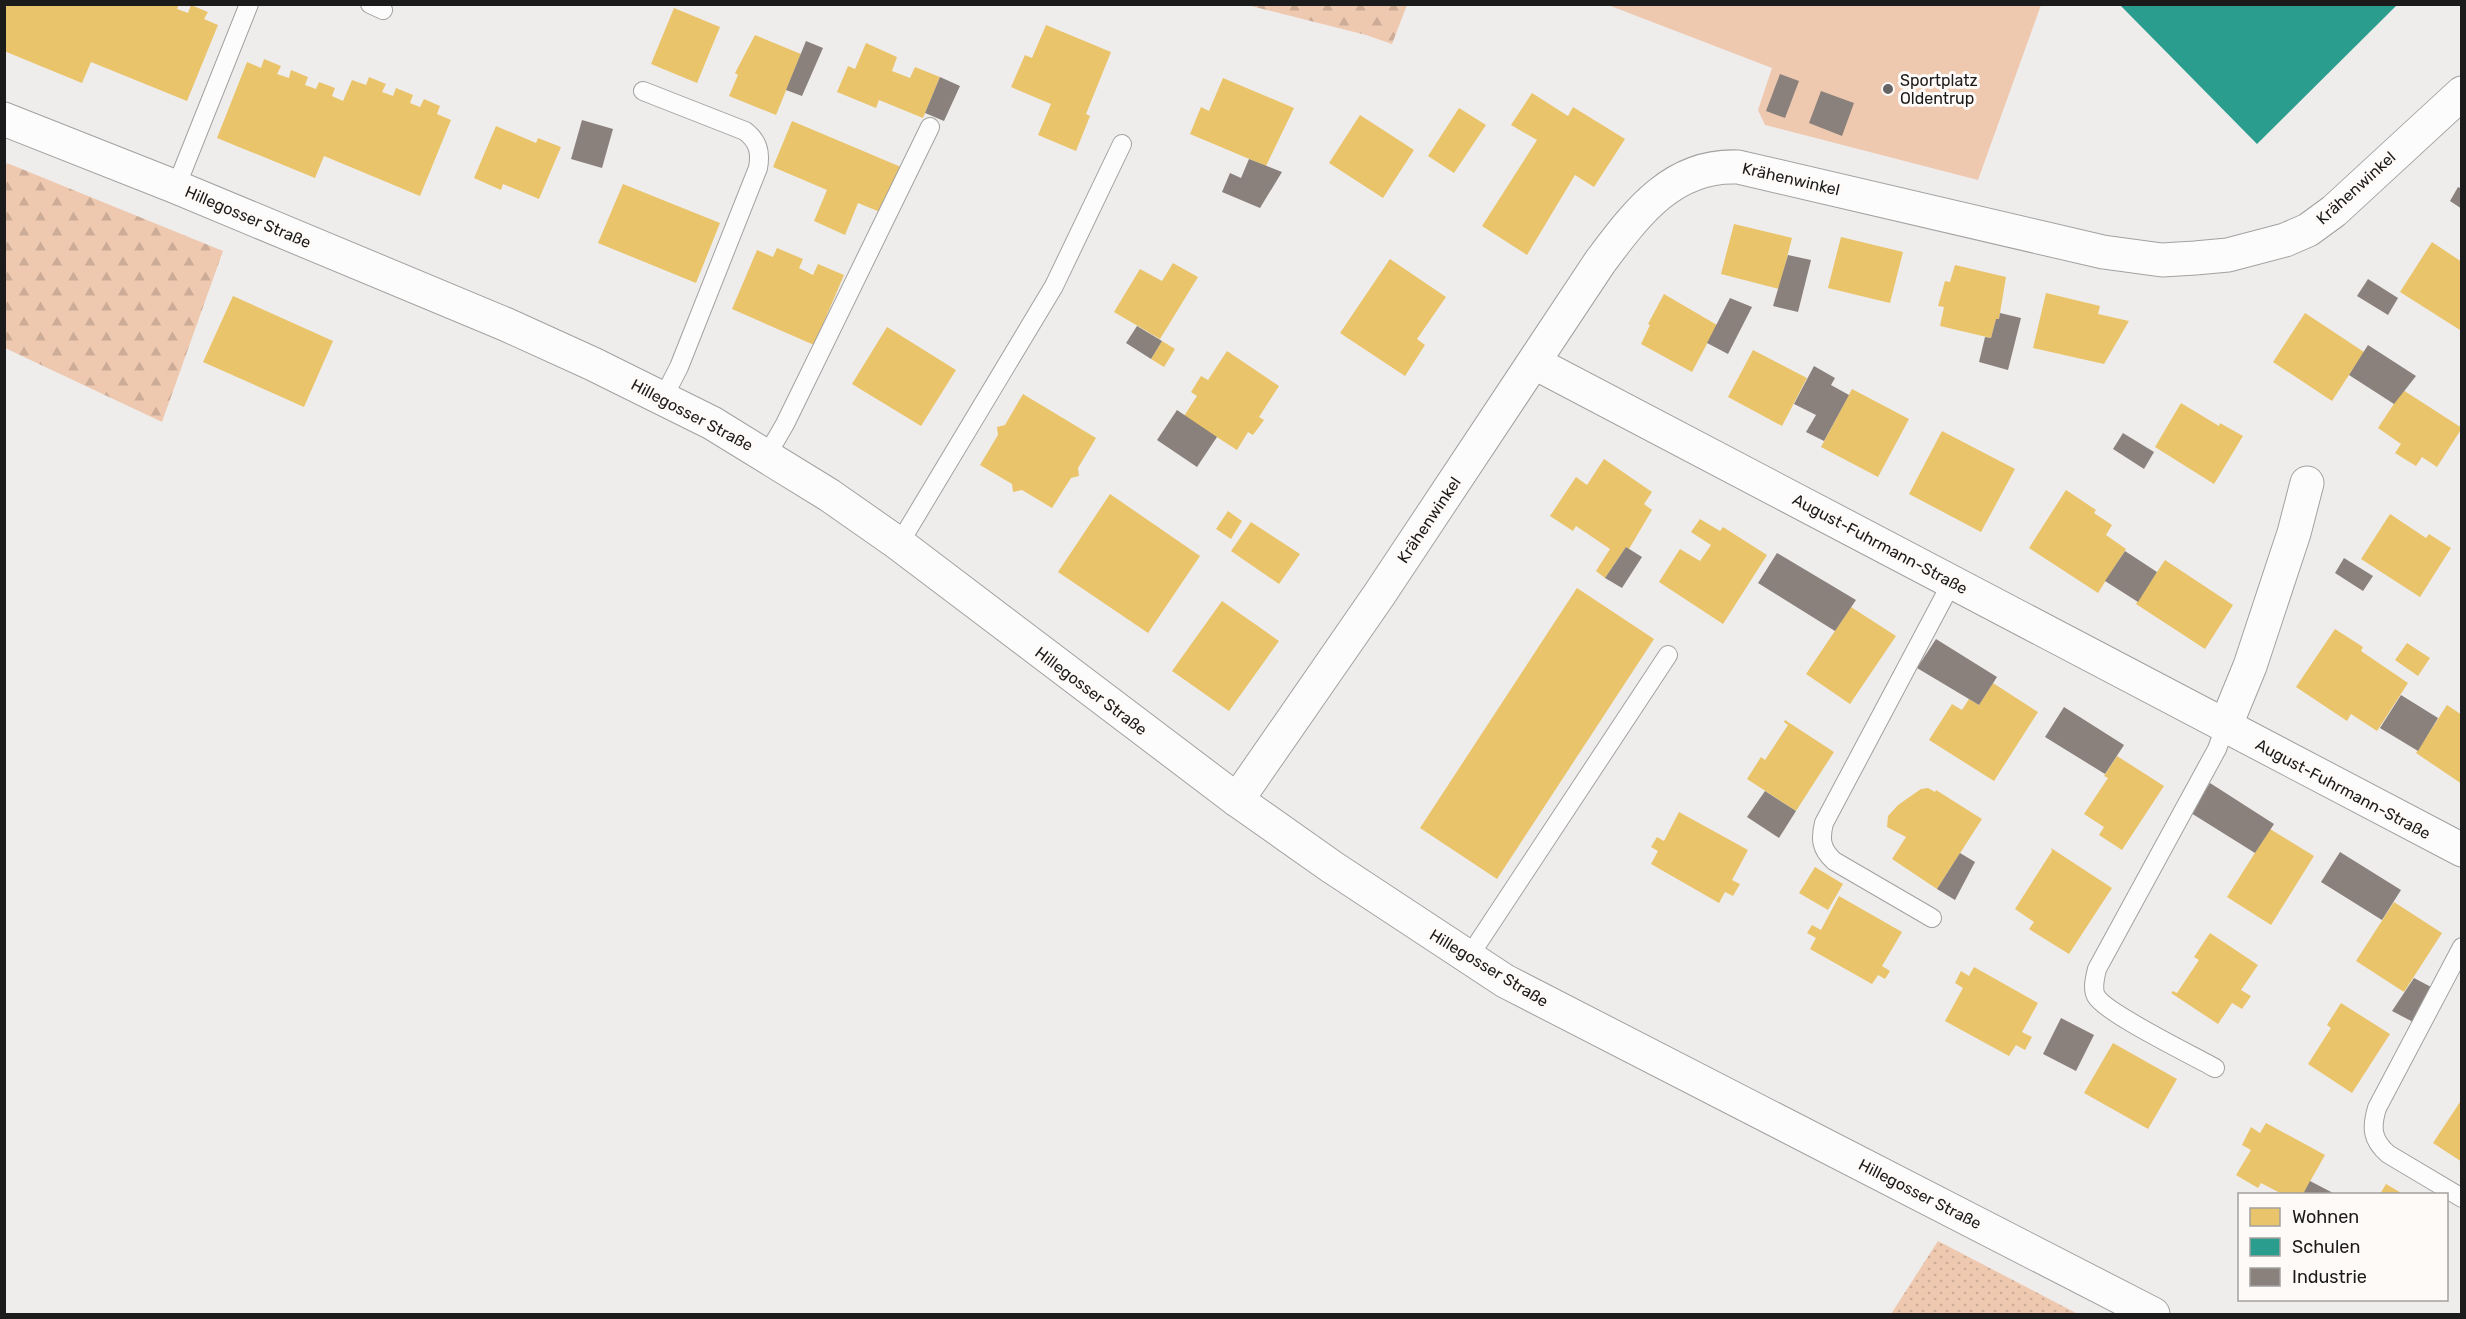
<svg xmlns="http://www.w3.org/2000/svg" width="2466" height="1319" font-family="Rubik,sans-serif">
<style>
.grass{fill:url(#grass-dots)}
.forest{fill:url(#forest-firs)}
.pitch{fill:#eec9b0}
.homes{fill:#e9c46a}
.schools{fill:#2a9d8f}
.industry{fill:#8a817c}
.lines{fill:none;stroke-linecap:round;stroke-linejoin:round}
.lane-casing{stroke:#a2a1a0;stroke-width:20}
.street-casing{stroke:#a2a1a0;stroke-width:35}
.lane{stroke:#fdfcfc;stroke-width:18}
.street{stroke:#fdfcfc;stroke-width:33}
.poi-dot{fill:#666464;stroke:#fdfaf8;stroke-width:2}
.labels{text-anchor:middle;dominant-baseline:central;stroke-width:6;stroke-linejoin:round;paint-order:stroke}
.poi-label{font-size:16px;fill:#1c1b1b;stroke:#fdfaf8;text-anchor:start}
.street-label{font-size:16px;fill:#1c1b1b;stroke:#fdfaf8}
</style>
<defs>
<pattern id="grass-dots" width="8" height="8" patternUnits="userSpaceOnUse" patternTransform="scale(1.5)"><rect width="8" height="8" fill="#eec9b0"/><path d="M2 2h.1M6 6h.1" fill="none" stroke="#ccac97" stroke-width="1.8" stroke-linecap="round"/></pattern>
<pattern id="forest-firs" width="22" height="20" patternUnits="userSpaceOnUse" patternTransform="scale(1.5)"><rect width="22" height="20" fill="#eec9b0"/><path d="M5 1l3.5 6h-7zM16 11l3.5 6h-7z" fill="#ccac97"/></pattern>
</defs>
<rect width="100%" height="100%" fill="#efedec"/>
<path class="grass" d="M1938 1241 2078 1314H1891Z"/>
<g class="forest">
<path d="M1247 5H1407L1392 44 1366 35Z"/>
<path d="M7 163 223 251 162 422 5 348 4 172Z"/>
</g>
<path class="pitch" d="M1608 5H2041L1978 180 1765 125 1758 110 1772 68Z"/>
<g class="homes">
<path d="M4 4H107L111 6 112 4H179L177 9 188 13 191 5 208 12 204 19 218 25 187 101 91 62 82 83 4 51Z"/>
<path d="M674 8 720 27 697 83 651 64Z"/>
<path d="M1046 25 1111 52 1086 114 1090 116 1076 151 1038 135 1051 104 1011 87 1025 55 1032 58Z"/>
<path d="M755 35 801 54 776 115 729 96 738 75 735 73Z"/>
<path d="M866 43 897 57 892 71 910 78 915 67 940 77 923 118 879 100 876 108 837 92 848 66 855 69Z"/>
<path d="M264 59 281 66 277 74 289 78 291 70 308 77 305 85 316 89 319 82 335 88 332 96 343 101 352 80 366 85 369 77 386 84 382 92 393 96 396 88 413 95 410 103 420 107 424 99 440 106 437 114 451 120 420 196 324 156 315 178 217 138 247 62 261 68Z"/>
<path d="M1223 78 1294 108 1266 166 1190 134 1201 107 1209 111Z"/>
<path d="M1532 93 1568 116 1573 107 1625 139 1594 187 1575 175 1527 255 1482 226 1537 140 1511 125Z"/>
<path d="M1459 108 1486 125 1454 173 1428 156Z"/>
<path d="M1360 115 1414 150 1383 198 1329 163Z"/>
<path d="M792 121 901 167 880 212 858 203 845 235 814 221 827 190 773 167Z"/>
<path d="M496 126 536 143 538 138 561 147 539 199 503 184 501 190 474 178Z"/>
<path d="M623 184 720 223 696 283 598 243Z"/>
<path d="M1734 224 1792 238 1779 289 1721 274Z"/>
<path d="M1841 237 1903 252 1890 303 1828 288Z"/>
<path d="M2432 242 2462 262 2460 330 2400 292Z"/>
<path d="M777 248 803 259 799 268 813 275 818 264 844 275 814 345 732 309 757 250 773 257Z"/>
<path d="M1390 259 1446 297 1417 339 1425 345 1405 376 1340 333Z"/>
<path d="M1173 263 1198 277 1160 339 1114 312 1140 269 1162 281Z"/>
<path d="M1955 265 2006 277 1999 319H1996L1991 338 1940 326 1944 307 1938 306 1945 281 1950 282Z"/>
<path d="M2046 293 2100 306 2098 314 2129 321 2104 364 2033 348Z"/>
<path d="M1664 294 1717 325 1692 372 1641 344 1650 325 1648 324Z"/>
<path d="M233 296 333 341 304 407 203 362Z"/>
<path d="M2305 313 2364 352 2332 401 2273 362Z"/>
<path d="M887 327 956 370 921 426 852 384Z"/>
<path d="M1162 341 1175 349 1164 367 1151 359Z"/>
<path d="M1753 350 1807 378 1782 426 1728 397Z"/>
<path d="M1227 351 1279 386 1259 417 1264 420 1253 435 1248 432 1237 450 1184 416 1197 396 1191 392 1201 376 1208 380Z"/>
<path d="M1852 389 1909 419 1878 477 1821 447Z"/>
<path d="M2403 390 2462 428 2437 467 2422 457 2416 466 2395 453 2401 444 2378 428Z"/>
<path d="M1023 394 1096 438 1078 468 1079 476 1071 478 1052 508 1022 490 1013 492 1012 484 980 465 998 435 997 427 1005 425Z"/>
<path d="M2181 403 2219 426 2220 423 2243 436 2214 484 2155 447Z"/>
<path d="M1942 431 2015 469 1981 532 1909 494Z"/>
<path d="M1604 459 1652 492 1644 504 1652 510 1629 549 1626 547 1605 578 1596 571 1610 549 1576 526 1573 531 1550 516 1576 477 1587 485Z"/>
<path d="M2066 490 2096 510 2094 513 2112 525 2106 535 2126 549 2098 593 2029 548Z"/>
<path d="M1110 494 1200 556 1148 633 1058 572Z"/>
<path d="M1228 511 1242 521 1231 539 1216 529Z"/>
<path d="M2390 514 2426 538 2429 534 2451 548 2420 597 2361 559Z"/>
<path d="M1700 519 1720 531 1723 527 1767 555 1723 624 1659 582 1680 549 1700 561 1711 545 1691 532Z"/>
<path d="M1251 522 1300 554 1279 584 1231 551Z"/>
<path d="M2165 560 2233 605 2205 649 2136 604Z"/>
<path d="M1577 588 1654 639 1497 879 1420 828Z"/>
<path d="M1222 601 1279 641 1229 711 1172 671Z"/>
<path d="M1851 607 1896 636 1850 704 1806 674Z"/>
<path d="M2335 629 2363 647 2361 651 2408 683 2377 731 2351 714 2347 721 2296 687Z"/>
<path d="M2407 643 2430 658 2418 676 2395 660Z"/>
<path d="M1993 683 2038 712 1994 781 1929 740 1952 704 1962 710 1969 699 1979 705Z"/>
<path d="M2447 705 2462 715V784L2416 753Z"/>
<path d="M1785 720 1834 752 1796 811 1747 779 1761 757 1765 760 1788 725 1784 722Z"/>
<path d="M2117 756 2164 786 2122 850 2099 835 2104 827 2084 814 2108 778 2104 776Z"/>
<path d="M1928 788 1935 792 1936 790 1982 819 1937 889 1892 859 1906 837 1887 827 1888 816 1898 805 1921 789Z"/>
<path d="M1679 812 1748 850 1732 880 1740 884 1733 896 1725 892 1719 903 1651 864 1658 851 1651 847 1657 837 1664 841Z"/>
<path d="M2270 829 2314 856 2271 925 2227 897Z"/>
<path d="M2051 848 2112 888 2069 954 2029 929 2034 922 2015 909 2052 851Z"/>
<path d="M1815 867 1843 884 1828 910 1799 893Z"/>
<path d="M1839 896 1902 932 1882 966 1890 971 1885 979 1878 975 1872 984 1810 949 1816 938 1807 933 1812 925 1821 930Z"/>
<path d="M2394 902 2442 933 2404 992 2356 961Z"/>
<path d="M2210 933 2258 965 2241 990 2251 996 2242 1009 2232 1003 2218 1024 2171 993 2173 991 2177 993 2199 960 2194 957Z"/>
<path d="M1974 967 2038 1003 2022 1032 2032 1037 2025 1050 2016 1045 2009 1056 1945 1021 1963 988 1955 983 1961 971 1969 976Z"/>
<path d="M2341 1003 2390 1034 2352 1093 2308 1064 2331 1028 2327 1025Z"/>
<path d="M2113 1043 2177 1079 2148 1129 2084 1093Z"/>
<path d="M2462 1099V1162L2433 1143Z"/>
<path d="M2266 1123 2325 1155 2303 1194H2282L2261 1183 2258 1188 2236 1175 2251 1150 2242 1145 2251 1127 2260 1133Z"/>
<path d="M2386 1184 2403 1194H2380Z"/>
</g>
<path class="schools" d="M2119 4H2398L2257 144Z"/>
<g class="industry">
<path d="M806 41 823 48 802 96 786 90Z"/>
<path d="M1780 74 1799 81 1785 118 1766 111Z"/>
<path d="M940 77 960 86 944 121 925 113Z"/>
<path d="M1821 91 1854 103 1842 136 1809 123Z"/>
<path d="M582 120 613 129 602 168 571 159Z"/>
<path d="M1249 159 1282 172 1260 208 1222 192 1230 173 1241 178Z"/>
<path d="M2458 187 2462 189V209L2450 201Z"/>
<path d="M1788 255 1811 260 1798 312 1773 306Z"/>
<path d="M2368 279 2398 298 2388 315 2357 296Z"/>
<path d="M1730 298 1752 307 1728 354 1707 343Z"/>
<path d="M2000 313 2021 318 2008 370 1979 362 1985 337 1991 338 1996 319H1999Z"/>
<path d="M1137 326 1162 341 1151 359 1126 343Z"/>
<path d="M2368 345 2416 376 2394 404 2349 375Z"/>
<path d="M1814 366 1835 378 1831 385 1849 395 1824 441 1806 432 1816 415 1794 404Z"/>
<path d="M1177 410 1217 437 1197 467 1157 440Z"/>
<path d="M2123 433 2154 452 2144 469 2113 449Z"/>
<path d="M1626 547 1642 557 1622 588 1605 578Z"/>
<path d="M2125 551 2157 572 2138 602 2105 581Z"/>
<path d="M1777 553 1856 600 1835 631 1758 583Z"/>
<path d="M2344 558 2373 576 2363 591 2335 573Z"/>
<path d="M1936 639 1997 677 1979 705 1917 668Z"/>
<path d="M2401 695 2438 718 2418 751 2380 728Z"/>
<path d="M2064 707 2124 745 2105 774 2045 737Z"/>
<path d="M2210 783 2274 824 2255 853 2191 813Z"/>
<path d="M1765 791 1796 811 1779 838 1747 817Z"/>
<path d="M2340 852 2401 890 2382 920 2321 882Z"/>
<path d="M1960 853 1975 862 1955 900 1937 889Z"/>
<path d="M2414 978 2433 988 2415 1023 2392 1011Z"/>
<path d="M2061 1018 2094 1035 2076 1071 2043 1054Z"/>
<path d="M2310 1181 2335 1194H2303Z"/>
</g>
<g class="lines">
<g class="lane-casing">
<g id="lane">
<path d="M370 4 383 10"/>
<path d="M643 91 745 131C758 141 761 152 758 168L679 367 663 398"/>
<path d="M176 187 249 4"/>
<path d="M767 455 785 424 930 127"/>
<path d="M899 544 1054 286 1122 144"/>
<path d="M1932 918 1834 861C1821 849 1820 839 1824 823L1952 582"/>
<path d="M2462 947 2377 1108C2371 1128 2372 1140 2388 1154L2462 1198"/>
<path d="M1468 958 1668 655"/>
<path d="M2215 1068C2194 1056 2105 1013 2096 996 2092 988 2095 978 2097 969L2217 749 2225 727"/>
</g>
</g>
<g class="street-casing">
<g id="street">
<path d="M4 119 176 187 505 324 593 364 712 423 829 495 899 544 1237 800 1332 867 1505 981 2153 1314"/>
<path d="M1535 363 2462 850"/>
<path d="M2225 727 2250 666 2294 533 2307 483"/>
<path d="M1237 800 1379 595 1600 262C1636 214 1672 164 1738 167L2103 252 2162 260 2195 258 2228 255 2285 240 2308 230 2334 211 2462 93"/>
</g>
</g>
<use href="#lane" class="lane"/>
<use href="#street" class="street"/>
</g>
<circle class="poi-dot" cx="1888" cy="89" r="6"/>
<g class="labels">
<g class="poi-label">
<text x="1900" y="80">Sportplatz<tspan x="1900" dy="18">Oldentrup</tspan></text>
</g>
<g class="street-label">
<text transform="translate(1791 179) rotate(13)">Krähenwinkel</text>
<text transform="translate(2356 188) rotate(-42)">Krähenwinkel</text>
<text transform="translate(248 217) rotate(23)">Hillegosser Straße</text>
<text transform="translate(692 415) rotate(28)">Hillegosser Straße</text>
<text transform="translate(1429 520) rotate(-56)">Krähenwinkel</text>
<text transform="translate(1880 544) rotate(28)">August-Fuhrmann-Straße</text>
<text transform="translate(1091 691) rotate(37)">Hillegosser Straße</text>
<text transform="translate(2343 789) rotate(28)">August-Fuhrmann-Straße</text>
<text transform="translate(1489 968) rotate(31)">Hillegosser Straße</text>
<text transform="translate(1920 1194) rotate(27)">Hillegosser Straße</text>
</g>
</g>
<rect width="2466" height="1319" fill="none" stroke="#1c1b1b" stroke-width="12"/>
<rect x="2238" y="1193" width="210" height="108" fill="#fdfaf8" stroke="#a3a1a0" stroke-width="1.5"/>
<rect x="2250" y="1208" width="30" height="18" fill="#e9c46a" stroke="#a3a1a0" stroke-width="1.5"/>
<text x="2292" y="1223" font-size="18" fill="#1c1b1b">Wohnen</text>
<rect x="2250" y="1238" width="30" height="18" fill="#2a9d8f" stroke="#a3a1a0" stroke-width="1.5"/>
<text x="2292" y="1253" font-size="18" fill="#1c1b1b">Schulen</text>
<rect x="2250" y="1268" width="30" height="18" fill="#8a817c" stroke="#a3a1a0" stroke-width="1.5"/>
<text x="2292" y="1283" font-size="18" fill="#1c1b1b">Industrie</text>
</svg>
